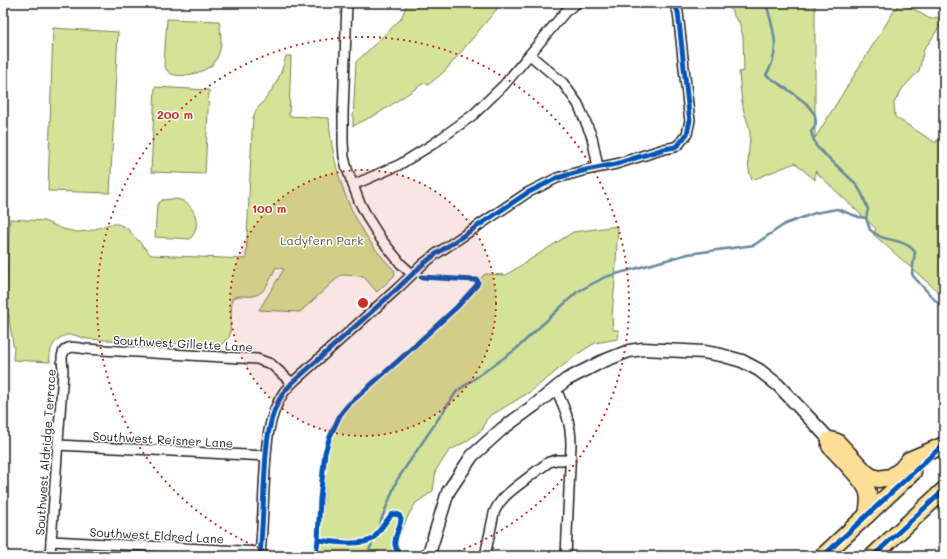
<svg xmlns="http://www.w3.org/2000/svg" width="947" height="559" font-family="Mali,sans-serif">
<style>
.green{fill:#d4e397;stroke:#78805a}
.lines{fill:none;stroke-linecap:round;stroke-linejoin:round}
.stream{stroke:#668aa0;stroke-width:2.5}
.minor-casing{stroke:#1c1c1c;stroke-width:12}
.tertiary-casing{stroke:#1c1c1c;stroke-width:15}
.trunk-casing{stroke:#1c1c1c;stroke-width:19}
.minor{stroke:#fff;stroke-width:9}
.tertiary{stroke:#fff;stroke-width:12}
.trunk{stroke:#fcde96;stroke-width:16}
.cycleway-casing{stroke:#fff;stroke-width:8}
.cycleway{stroke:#0057b8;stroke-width:5}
.ring{fill:none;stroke:#c8321e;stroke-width:2;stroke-dasharray:2 4}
.labels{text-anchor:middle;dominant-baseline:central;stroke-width:3;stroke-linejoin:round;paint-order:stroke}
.park-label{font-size:12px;fill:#535841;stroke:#fff}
.street-label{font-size:12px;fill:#1c1c1c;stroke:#fff}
.centre{fill:#c8321e;stroke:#fff;stroke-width:2}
.ring-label{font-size:12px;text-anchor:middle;font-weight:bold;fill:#c8321e;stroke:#fff;stroke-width:3;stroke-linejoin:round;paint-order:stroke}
</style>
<rect width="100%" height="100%" fill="#fff"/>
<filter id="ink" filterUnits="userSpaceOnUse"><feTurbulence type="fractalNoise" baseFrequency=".025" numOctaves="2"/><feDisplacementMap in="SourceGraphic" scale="8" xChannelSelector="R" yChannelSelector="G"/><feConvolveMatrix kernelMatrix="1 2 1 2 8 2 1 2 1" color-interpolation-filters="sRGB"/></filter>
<g filter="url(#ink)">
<g class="green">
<path d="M407 3H502L445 71 428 85 425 83 421 85 379 113 353 126V119L356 62 401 19Z"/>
<path d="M727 3H815V138L899 3H904L930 19 937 17 941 24 929 43 924 48 919 71 902 89 894 103 895 117 936 143 937 140 944 144V297L873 234 876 229 815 171V180L795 163 752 180C745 164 750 149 750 133 750 127 746 119 744 112 741 99 740 86 739 72L744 71 743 37 739 21H737Z"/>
<path d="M167 19 219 21C221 33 223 46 217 58 216 60 213 63 212 65 203 73 173 82 166 69 165 67 164 65 164 63Z"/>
<path d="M53 28 118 32 110 193 48 191Z"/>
<path d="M286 56H291L289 116 329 118C332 165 346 209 374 247 380 255 387 263 394 270L395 274 394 276 377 292 363 276 341 275 300 312 259 310 284 269 276 267C271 277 266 294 253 296 244 298 241 293 232 299L230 336 220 346 87 339C83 338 78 336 74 335 58 333 48 347 50 362L13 360 14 346H13C13 336 9 326 9 316L5 315 10 219 44 221 63 229 77 232 89 231 110 224H118L127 228 151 255 246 259 252 133 253 118 256 110C272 92 280 80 286 56Z"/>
<path d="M155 87 209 90 205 174 151 172Z"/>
<path d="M171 199C175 199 179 199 183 201 197 208 201 228 190 239L155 237 157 205 162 200Z"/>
<path d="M618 226 615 281 612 316 613 330H619L618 339 595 343 579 353 530 392 490 416 486 420 483 429 467 441 449 451 436 470 433 491 416 503 409 514 397 540 395 556H319L328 453C333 439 338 422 347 410L423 343 480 285 481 282 479 280 485 274 506 275 573 232Z"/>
</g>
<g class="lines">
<g class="stream">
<path d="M766 3C773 28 782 51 766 75L790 91 807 104 815 115 816 124 811 132 816 146 856 184 862 194 868 209 866 218 870 230C873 232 877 235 881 237 893 241 907 241 915 252L912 273 913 276 944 310"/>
<path d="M367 556 397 480 457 391 515 350 577 292 605 277 688 254 754 245 785 224 815 213 837 209 859 217 866 218"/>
</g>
<g class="minor-casing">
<g id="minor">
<path d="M347 3 343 113V142L344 157 347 169 359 201 369 220 381 239 401 264 412 274"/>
<path d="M530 55 563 83 578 104 592 137 598 167"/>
<path d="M353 185 399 165 433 144 473 115 504 85 566 11 577 3"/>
<path d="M556 389C565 409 571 422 571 445L566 556"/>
<path d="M58 445 266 456"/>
<path d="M51 541 261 552"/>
<path d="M50 556 63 371C63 367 62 362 62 358 63 344 76 347 85 349L257 359 271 364 292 383"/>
<path d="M260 556C262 533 263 511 264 488 266 457 265 419 284 392 286 389 290 386 292 383L398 288 422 265 436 254 527 193 557 178 586 170 616 164 664 149 675 147 679 144 687 134 690 120 689 114 678 12 674 3"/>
<path d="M485 556 494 513C500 497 515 488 529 477 535 472 542 467 549 462L556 460H570"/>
</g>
</g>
<g class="tertiary-casing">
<path id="tertiary" d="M426 556 430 550 448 492 472 456 502 429 535 405 566 380 601 362 629 351 643 349 704 352 721 355 742 361 759 370 778 385 830 440"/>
</g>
<g class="trunk-casing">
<g id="trunk">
<path d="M867 515C868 508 870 500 868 493 866 482 839 456 830 446V440L837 442 865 472 870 476 878 479 891 477 902 469 909 460 942 446"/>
<path d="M823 556 913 472"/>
<path d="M873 556 944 490"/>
</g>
</g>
<use href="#minor" class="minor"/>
<use href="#tertiary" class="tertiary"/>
<use href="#trunk" class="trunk"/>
<g class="cycleway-casing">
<g id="cycleway">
<path d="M318 540C333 542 360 546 373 539L391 515 395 514 399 515 401 519C399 534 386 547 405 556"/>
<path d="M260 556C262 533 263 511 264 488 266 457 265 419 284 392 286 389 290 386 292 383L398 288 422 265 436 254 527 193 557 178 586 170 616 164 664 149 675 147 679 144 687 134 690 120 689 114 678 12 674 3"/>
<path d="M316 556 318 540 320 499 325 453 329 439 340 415 348 405 399 360 457 307 477 285 478 282 477 280H474L421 277"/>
<path d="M823 556 944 444"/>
<path d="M873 556 944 490"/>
</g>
</g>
<use href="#cycleway" class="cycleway"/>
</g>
</g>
<circle cx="363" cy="303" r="133" fill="#c8321e" fill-opacity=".12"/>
<g class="ring">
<circle cx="363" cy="303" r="133"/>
<path d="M281 556A266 266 0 1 1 445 556"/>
</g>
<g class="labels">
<g class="park-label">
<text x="322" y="240">Ladyfern Park</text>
</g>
<g class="street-label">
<text transform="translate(183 343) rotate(3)">Southwest Gillette Lane</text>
<text transform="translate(163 439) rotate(3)">Southwest Reisner Lane</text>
<text transform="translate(45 452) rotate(-86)">Southwest Aldridge Terrace</text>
<text transform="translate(157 535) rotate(3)">Southwest Eldred Lane</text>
</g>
</g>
<circle cx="363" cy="303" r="6" class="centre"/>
<g class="ring-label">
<text x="175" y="119">200 m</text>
<text x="269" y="213">100 m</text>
</g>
<rect width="947" height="559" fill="none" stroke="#fff" stroke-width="16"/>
<rect x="8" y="8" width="931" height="543" fill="none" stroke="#1c1c1c" stroke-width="1.5" filter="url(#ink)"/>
</svg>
